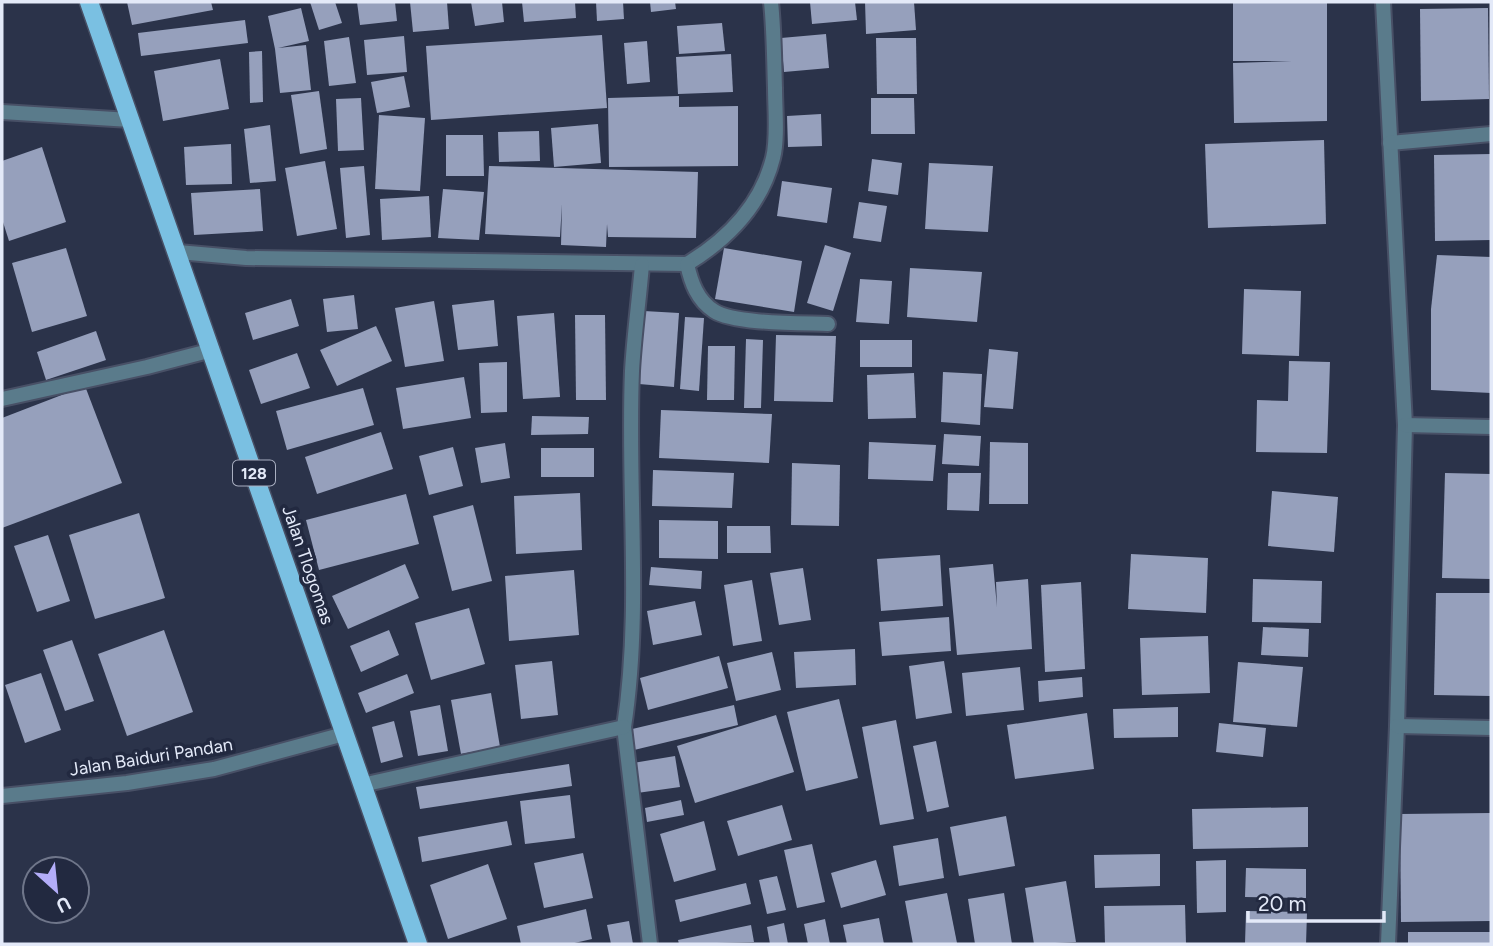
<svg xmlns="http://www.w3.org/2000/svg" width="1493" height="946" font-family="Figtree,sans-serif">
<style>
.building{fill:#96a0bc}
.lines{fill:none;stroke-linecap:round;stroke-linejoin:round}
.minor-casing{stroke:#485066;stroke-width:18}
.primary-casing{stroke:#485066;stroke-width:21}
.minor{stroke:#5a7b8b;stroke-width:14}
.primary{stroke:#7ac0e2;stroke-width:18}
.labels{text-anchor:middle;dominant-baseline:central;stroke-width:7;stroke-linejoin:round;paint-order:stroke}
.shield{fill:#222940;stroke:#a9afc1;stroke-width:2}
.shield-label{font-size:16px;font-weight:bold;fill:#e3e9f8}
.street-label{font-size:18px;fill:#e3e9f8;stroke:#222940}
</style>
<rect width="100%" height="100%" fill="#2b334a"/>
<g class="building">
<path d="M127 2H211L213 10 132 25Z"/>
<path d="M310 2H335L342 23 319 30Z"/>
<path d="M357 2H395L397 21 360 25Z"/>
<path d="M410 2H447L449 29 413 32Z"/>
<path d="M471 2H502L504 22 475 26Z"/>
<path d="M522 2H575L576 18 524 22Z"/>
<path d="M596 2H623L624 19 597 21Z"/>
<path d="M650 2H675L676 9 651 12Z"/>
<path d="M810 2H855L857 20 812 24Z"/>
<path d="M865 2H914L916 30 866 34Z"/>
<path d="M1233 2H1327V121L1234 123 1233 63 1292 61H1233Z"/>
<path d="M301 8 309 41 278 48 306 45 311 90 280 93 275 49 268 16Z"/>
<path d="M1488 8 1489 99 1421 101 1420 9Z"/>
<path d="M245 20 248 43 141 56 138 33Z"/>
<path d="M722 23 725 51 679 54 677 26Z"/>
<path d="M826 34 829 68 784 72 781 38Z"/>
<path d="M602 35 607 108 431 120 426 46Z"/>
<path d="M404 36 407 72 367 75 364 40Z"/>
<path d="M349 37 356 83 329 86 324 41Z"/>
<path d="M876 38H916L917 94H877Z"/>
<path d="M647 41 650 82 627 84 624 43Z"/>
<path d="M262 51 263 102 250 103 249 52Z"/>
<path d="M731 54 733 92 678 94 676 57Z"/>
<path d="M220 59 229 109 163 121 154 71Z"/>
<path d="M404 76 410 107 377 113 371 82Z"/>
<path d="M319 91 327 149 300 154 291 95Z"/>
<path d="M679 96V107L738 106V166L609 167 608 98Z"/>
<path d="M361 98 364 150 338 151 336 99Z"/>
<path d="M871 98H914L915 134H871Z"/>
<path d="M821 114 822 146 788 147 787 116Z"/>
<path d="M379 115 425 118 420 191 375 189Z"/>
<path d="M598 124 601 163 554 167 551 128Z"/>
<path d="M270 125 276 181 250 183 244 129Z"/>
<path d="M539 131 540 161 499 162 498 132Z"/>
<path d="M446 135H483L484 176H446Z"/>
<path d="M1324 140 1326 224 1208 228 1205 144Z"/>
<path d="M231 144 232 184 186 185 184 147Z"/>
<path d="M42 147 66 222 9 241 2 219V161Z"/>
<path d="M1491 154V240L1435 241 1434 155Z"/>
<path d="M872 159 902 163 898 195 868 191Z"/>
<path d="M325 161 337 229 297 236 285 168Z"/>
<path d="M929 163 993 166 988 232 925 229Z"/>
<path d="M364 166 370 235 346 238 340 168Z"/>
<path d="M489 166 698 172 696 238 608 237 607 224 606 247 561 245 562 204 560 237 485 234Z"/>
<path d="M782 181 832 188 827 223 777 216Z"/>
<path d="M260 189 263 231 194 235 191 193Z"/>
<path d="M443 189 484 192 479 240 438 238Z"/>
<path d="M429 196 431 237 382 240 380 199Z"/>
<path d="M859 202 887 206 881 242 853 238Z"/>
<path d="M825 245 851 253 833 311 807 303Z"/>
<path d="M66 248 87 316 32 332 12 263Z"/>
<path d="M724 248 802 261 794 312 715 299Z"/>
<path d="M1437 255 1491 257V393L1431 390V309Z"/>
<path d="M910 268 982 272 977 322 907 317Z"/>
<path d="M860 279 892 281 889 324 856 322Z"/>
<path d="M1244 289 1301 291 1299 356 1242 354Z"/>
<path d="M354 295 358 329 327 332 323 299Z"/>
<path d="M291 299 299 326 253 340 245 313Z"/>
<path d="M494 300 498 346 458 350 452 305Z"/>
<path d="M434 301 444 361 405 367 395 308Z"/>
<path d="M644 311 679 313 674 387 639 384Z"/>
<path d="M554 313 560 397 523 399 517 316Z"/>
<path d="M575 315H605L606 400H576Z"/>
<path d="M685 317 704 318 699 391 680 389Z"/>
<path d="M376 326 392 361 337 386 320 350Z"/>
<path d="M96 331 106 360 46 380 37 352Z"/>
<path d="M776 335 836 336 833 402 774 401Z"/>
<path d="M746 339 763 340 761 408H744Z"/>
<rect x="860" y="340" width="52" height="27"/>
<path d="M708 346H735L734 400H707Z"/>
<path d="M989 349 1018 352 1013 409 984 407Z"/>
<path d="M297 353 310 388 261 404 249 370Z"/>
<path d="M1289 361 1330 362 1327 453 1256 452 1257 400 1288 401Z"/>
<path d="M507 362V412L481 413 479 363Z"/>
<path d="M943 372 982 374 980 425 941 422Z"/>
<path d="M914 373 916 418 868 419 867 375Z"/>
<path d="M464 377 471 418 403 429 396 388Z"/>
<path d="M85 386 122 483 2 528V418Z"/>
<path d="M363 388 374 425 287 450 276 411Z"/>
<path d="M661 410 772 414 769 463 659 458Z"/>
<path d="M532 416 589 417 588 434 531 435Z"/>
<path d="M381 432 393 469 317 494 305 457Z"/>
<path d="M944 434 981 436 979 466 942 464Z"/>
<path d="M869 442 936 445 933 481 868 479Z"/>
<path d="M990 442 1028 443V504H989Z"/>
<path d="M505 443 510 478 481 483 475 448Z"/>
<path d="M453 447 463 486 429 495 419 456Z"/>
<rect x="541" y="448" width="53" height="29"/>
<path d="M792 463 840 465 839 526 791 525Z"/>
<path d="M653 470 734 473 732 508 652 506Z"/>
<path d="M948 473H981L979 511 947 510Z"/>
<path d="M1445 473 1491 474V579L1442 578Z"/>
<path d="M1272 491 1338 497 1334 552 1268 546Z"/>
<path d="M580 493 582 550 516 554 514 496Z"/>
<path d="M406 494 419 544 319 570 306 520Z"/>
<path d="M473 505 492 581 452 591 433 516Z"/>
<path d="M139 513 165 598 95 619 69 535Z"/>
<path d="M659 520 718 521V559L659 558Z"/>
<path d="M727 526H770L771 553H727Z"/>
<path d="M48 535 70 601 37 612 14 546Z"/>
<path d="M1131 554 1208 558 1206 613 1128 609Z"/>
<path d="M940 555 943 606 881 611 877 559Z"/>
<path d="M405 564 419 598 348 629 332 596Z"/>
<path d="M993 564 997 607 996 582 1028 579 1032 649 957 655 949 568Z"/>
<path d="M651 567 702 571 701 589 649 585Z"/>
<path d="M803 568 811 620 779 625 770 573Z"/>
<path d="M574 570 579 635 509 641 505 576Z"/>
<path d="M1253 579 1322 581 1321 623 1252 622Z"/>
<path d="M752 580 762 641 733 646 724 585Z"/>
<path d="M1081 582 1085 669 1045 672 1041 585Z"/>
<path d="M1436 593H1491V696L1434 695Z"/>
<path d="M695 601 702 635 653 645 647 611Z"/>
<path d="M469 608 485 664 431 680 415 623Z"/>
<path d="M949 617 951 651 882 656 879 622Z"/>
<path d="M1263 627 1309 629 1308 657 1261 655Z"/>
<path d="M164 630 193 712 127 736 98 654Z"/>
<path d="M389 630 399 655 361 672 350 646Z"/>
<path d="M1208 636 1210 693 1142 695 1140 638Z"/>
<path d="M72 640 94 701 65 711 43 650Z"/>
<path d="M855 649 856 685 796 688 794 652Z"/>
<path d="M772 652 781 690 736 701 727 663Z"/>
<path d="M719 656 728 688 648 710 640 678Z"/>
<path d="M552 661 558 715 521 719 515 665Z"/>
<path d="M944 661 952 713 916 719 909 666Z"/>
<path d="M1238 662 1303 667 1297 727 1233 722Z"/>
<path d="M1020 667 1024 710 966 716 962 673Z"/>
<path d="M41 673 61 730 25 743 5 685Z"/>
<path d="M407 674 414 693 366 713 358 693Z"/>
<path d="M1082 677 1083 697 1039 702 1038 681Z"/>
<path d="M491 693 500 747 461 754 451 700Z"/>
<path d="M839 699 858 778 806 791 787 712Z"/>
<path d="M440 705 448 751 418 756 410 711Z"/>
<path d="M734 705 738 725 634 750 628 730Z"/>
<path d="M1178 707V737L1114 738 1113 709Z"/>
<path d="M1087 713 1094 769 1015 779 1007 725Z"/>
<path d="M776 715 794 772 695 803 677 746Z"/>
<path d="M896 720 914 819 880 825 862 727Z"/>
<path d="M394 721 403 757 381 763 372 727Z"/>
<path d="M1219 723 1266 728 1263 757 1216 752Z"/>
<path d="M936 741 949 807 927 812 913 746Z"/>
<path d="M675 756 680 787 637 793 633 763Z"/>
<path d="M569 764 572 786 420 809 416 787Z"/>
<path d="M570 795 575 838 525 844 520 801Z"/>
<path d="M681 800 684 815 647 822 645 808Z"/>
<path d="M782 805 792 840 738 856 727 821Z"/>
<path d="M1308 807V847L1193 849 1192 809Z"/>
<path d="M1491 813V921L1401 922 1400 814Z"/>
<path d="M1006 816 1015 866 959 876 950 827Z"/>
<path d="M507 821 512 845 422 862 418 837Z"/>
<path d="M704 821 716 870 674 882 660 834Z"/>
<path d="M938 838 944 878 899 886 893 846Z"/>
<path d="M812 844 825 902 797 908 784 850Z"/>
<path d="M583 853 593 898 544 908 534 863Z"/>
<path d="M1160 854V886L1095 888 1094 855Z"/>
<path d="M876 860 886 895 841 908 831 873Z"/>
<path d="M1226 860V912L1197 913 1196 861Z"/>
<path d="M488 864 507 919 448 939 430 885Z"/>
<path d="M1246 868 1306 869V898L1245 897Z"/>
<path d="M777 876 786 910 767 914 759 880Z"/>
<path d="M1066 881 1076 942 1034 944 1025 888Z"/>
<path d="M746 883 751 904 680 922 675 900Z"/>
<path d="M947 893 957 943 913 944 905 901Z"/>
<path d="M1004 893 1012 944H975L968 899Z"/>
<path d="M1185 905 1186 944H1105L1104 906Z"/>
<path d="M586 909 592 939 570 944H521L517 926Z"/>
<path d="M1246 911 1307 912 1306 944H1245Z"/>
<path d="M879 918 884 944H847L843 925Z"/>
<path d="M825 919 830 944H808L804 924Z"/>
<path d="M629 921 633 944H611L607 925Z"/>
<path d="M784 923 788 944H770L767 927Z"/>
<path d="M751 925 754 942 679 944 678 940Z"/>
<rect x="1408" y="932" width="83" height="12"/>
</g>
<g class="lines">
<g class="minor-casing">
<g id="minor">
<path d="M1383 2 1405 425 1397 726 1388 944"/>
<path d="M2 112 130 120"/>
<path d="M1390 143 1491 134"/>
<path d="M178 252 246 258 687 264C728 239 761 206 773 158 778 139 775 108 775 88 774 59 774 30 771 2"/>
<path d="M687 264C691 282 697 300 714 311 734 324 801 323 828 324"/>
<path d="M642 265C639 300 634 336 632 371 627 489 642 609 624 727L650 944"/>
<path d="M2 399 147 367 212 350"/>
<path d="M1405 425 1491 427"/>
<path d="M1397 726 1491 728"/>
<path d="M362 785 624 727"/>
<path d="M2 796 127 783 214 769 344 734"/>
</g>
</g>
<g class="primary-casing">
<path id="primary" d="M89 2 418 944"/>
</g>
<use href="#minor" class="minor"/>
<use href="#primary" class="primary"/>
</g>
<g class="labels">
<rect class="shield" x="233" y="460.5" width="42" height="25" rx="5"/>
<g class="shield-label">
<text x="254" y="473">128</text>
</g>
<g class="street-label">
<text transform="translate(308 565) rotate(71)">Jalan Tlogomas</text>
<text transform="translate(151 757) rotate(-9)">Jalan Baiduri Pandan</text>
</g>
</g>
<rect width="1493" height="946" fill="none" stroke="#e3e9f8" stroke-width="7"/>
<g transform="translate(56 890) rotate(153)"><circle r="33" fill="#222940" stroke="#6f768a" stroke-width="2"/>
<path d="M0-5L12 26L0 18L-12 26Z" fill="#b3adf9"/>
<text y="-10" font-size="19" font-weight="bold" text-anchor="middle" fill="#e3e9f8">U</text>
</g>
<path d="M1248 911v10h136v-10" fill="none" stroke="#e3e9f8" stroke-width="3.5"/>
<text x="1258" y="911" font-size="21" fill="#e3e9f8" stroke="#222940" stroke-width="5" paint-order="stroke">20 m</text>
</svg>
